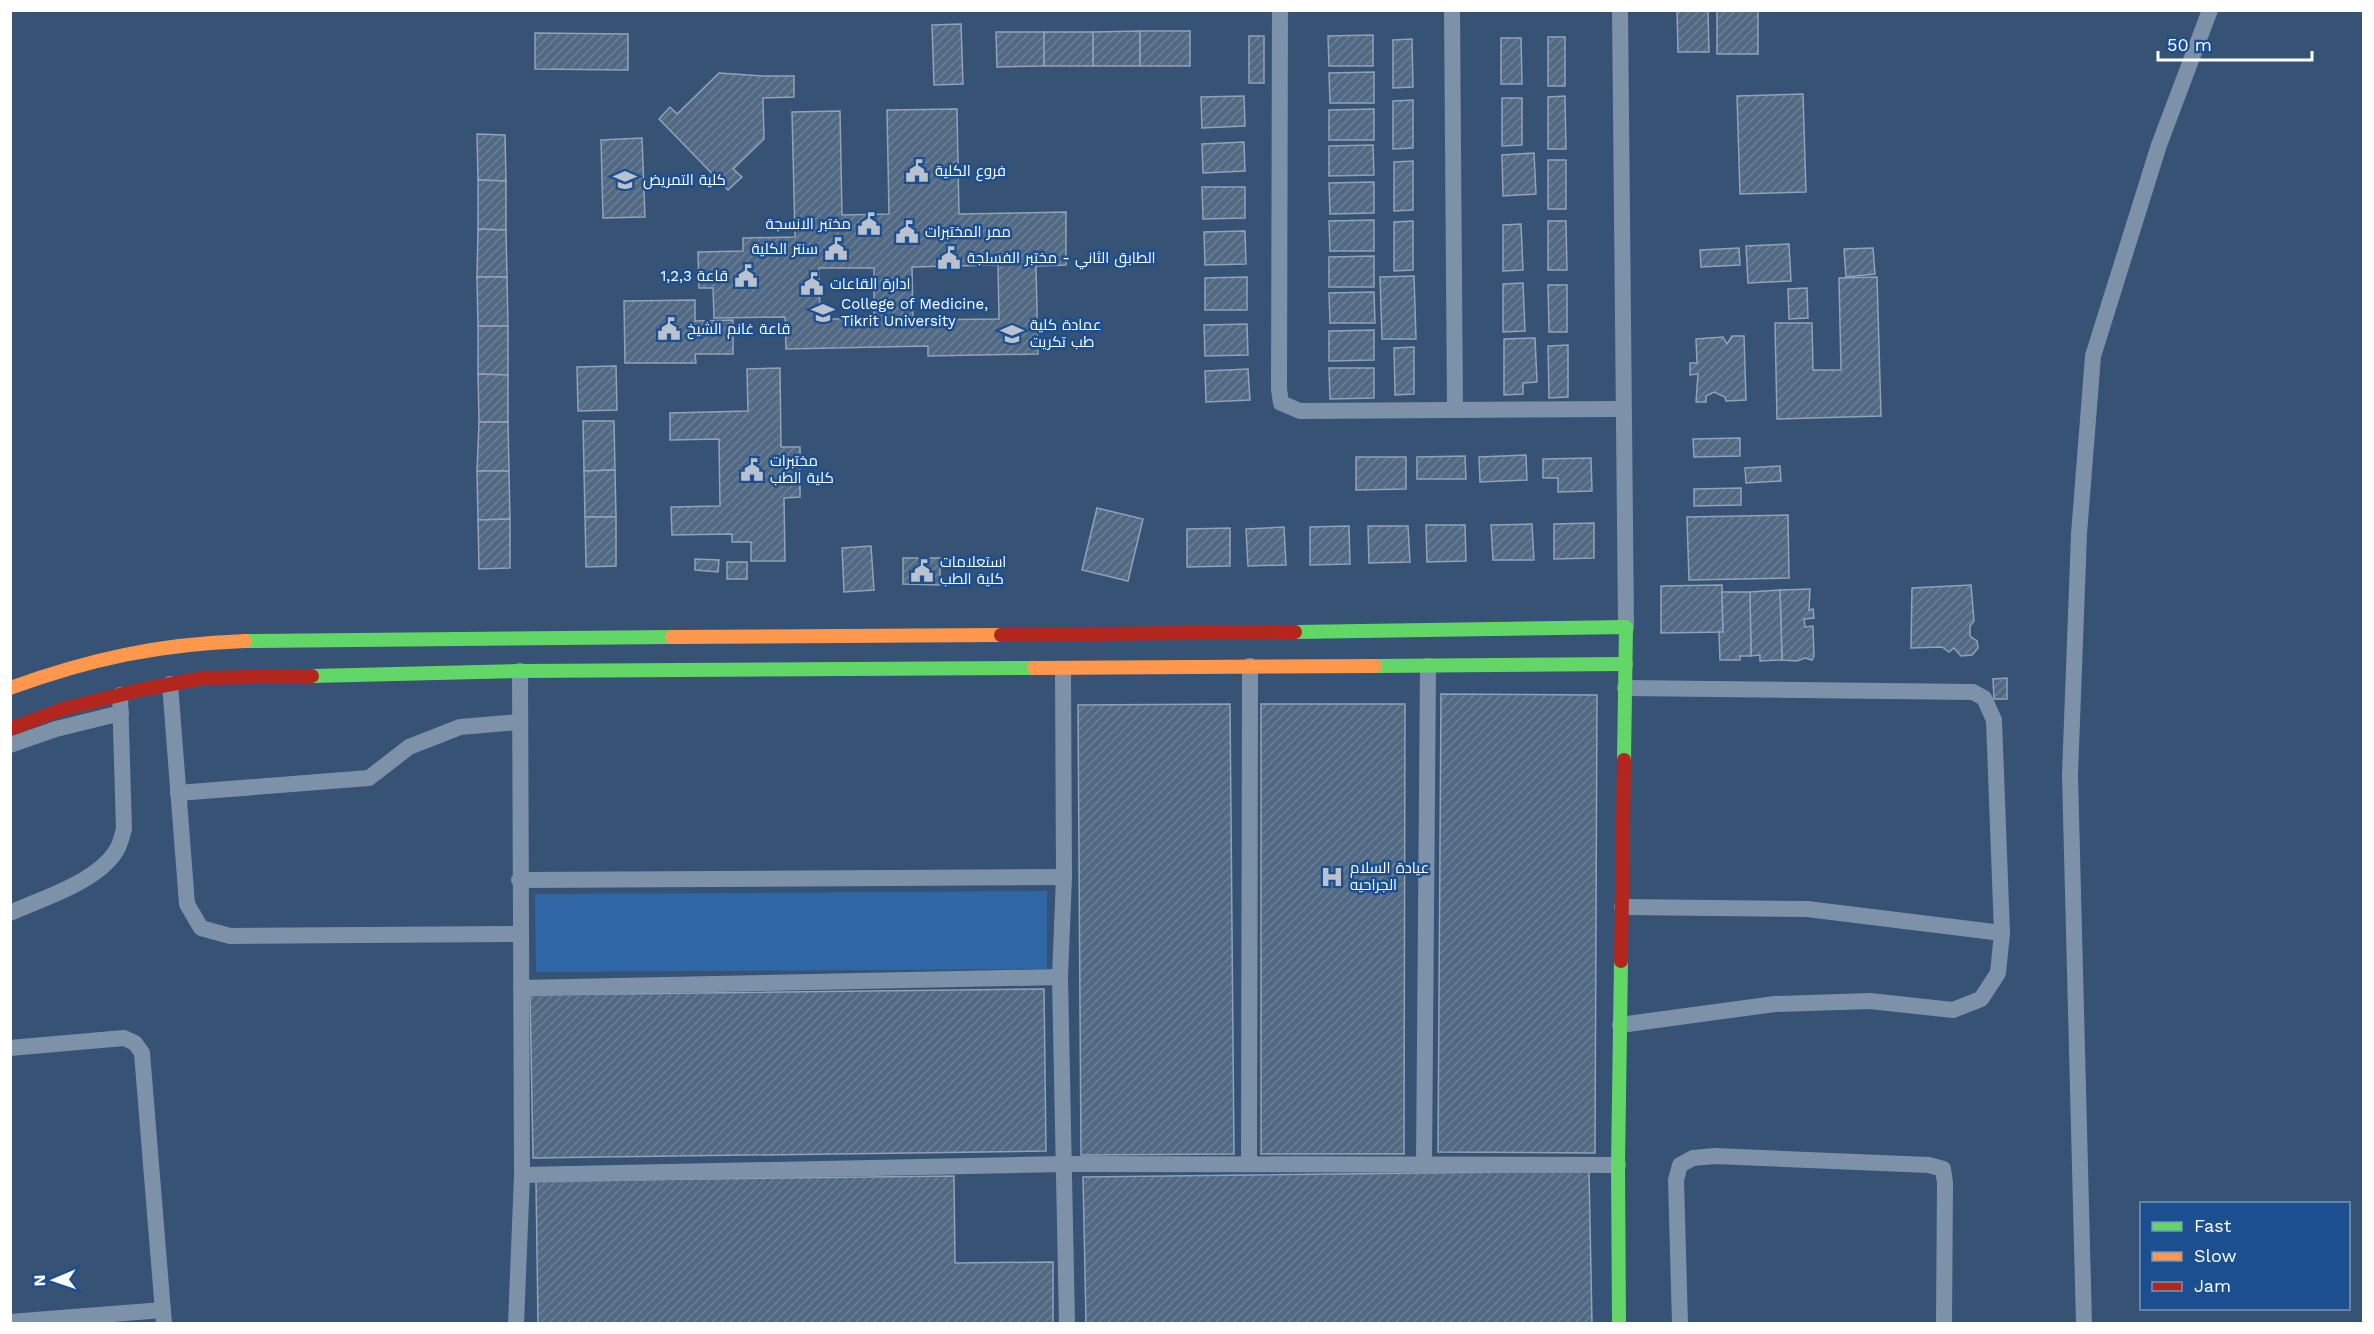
<svg xmlns="http://www.w3.org/2000/svg" width="2374" height="1334" font-family="'Work Sans',Cairo,sans-serif">
<style>
.green{fill:#2f66a5}
.building{fill:url(#building-hatch);stroke:#92a2b6;stroke-width:1.5;fill-rule:evenodd}
.lines{fill:none;stroke-linecap:round;stroke-linejoin:round}
.street{stroke:#7d92a8;stroke-width:16}
.fast{stroke:#63d668;stroke-width:14}
.slow{stroke:#ff974d;stroke-width:14}
.jam{stroke:#b3261e;stroke-width:14}
.labels{text-anchor:middle;dominant-baseline:central;stroke-width:5;stroke-linejoin:round;paint-order:stroke}
.poi-label{font-size:15px;fill:#fff;stroke:#1b4f8f;text-anchor:start}
</style>
<defs>
<pattern id="building-hatch" width="6" height="6" patternUnits="userSpaceOnUse" patternTransform="scale(1.5)"><rect width="6" height="6" fill="#526984"/><path d="M-1 1l2-2M0 6l6-6M5 7l2-2" fill="none" stroke="#6c8096"/></pattern>
</defs>
<rect width="100%" height="100%" fill="#365274"/>
<path class="green" d="M1047 891V969L536 972 535 894Z"/>
<g class="building">
<path d="M1677 10H1708L1709 52H1678Z"/>
<rect x="1717" y="10" width="41" height="44"/>
<path d="M961 24 963 84 934 85 932 25Z"/>
<path d="M1140 31V66H1093V32Z"/>
<rect x="1140" y="31" width="50" height="35"/>
<path d="M996 32H1044V66L997 67Z"/>
<rect x="1044" y="32" width="49" height="34"/>
<path d="M535 33 628 34V70L535 69Z"/>
<path d="M1373 35V66H1329L1328 36Z"/>
<rect x="1249" y="36" width="15" height="47"/>
<rect x="1548" y="37" width="17" height="49"/>
<path d="M1501 38H1521L1522 84H1501Z"/>
<path d="M1412 39 1413 87 1393 88V40Z"/>
<path d="M1374 72V103H1330L1329 73Z"/>
<path d="M719 73 763 76H794V97L763 98 764 139 733 169 742 177 728 190 659 119 670 107 677 114Z"/>
<path d="M1803 94 1806 192 1740 194 1737 96Z"/>
<path d="M1244 96 1245 126 1202 128 1201 97Z"/>
<path d="M1565 96 1566 149H1548V97Z"/>
<path d="M1502 98H1522V145L1502 146Z"/>
<path d="M1413 100V148L1393 149V101Z"/>
<path d="M957 109 959 214 1066 212V265L1036 266 1038 354 928 356V346L786 349 785 317 714 318 713 288H699L698 252 743 251V238L795 237 792 112 840 111 842 215 889 214 887 110ZM998 265 999 319 913 320 912 267ZM819 268H874V319H820Z"/>
<path d="M1374 109V140H1329V110Z"/>
<path d="M477 134 505 135 506 181 478 180Z"/>
<path d="M642 138 645 217 603 218 601 140Z"/>
<path d="M1244 142 1245 171 1203 173 1202 144Z"/>
<path d="M1373 145 1374 175 1329 176V146Z"/>
<path d="M1534 153 1536 194 1503 196 1502 155Z"/>
<rect x="1548" y="160" width="18" height="49"/>
<path d="M1413 161V210L1394 211V162Z"/>
<path d="M478 180 506 181V230L478 229Z"/>
<path d="M1374 182V213L1330 214 1329 183Z"/>
<path d="M1202 187H1245V218L1203 219Z"/>
<path d="M1374 220V251H1330L1329 221Z"/>
<path d="M1413 221V270L1394 271V222Z"/>
<path d="M1548 221H1566L1567 270H1548Z"/>
<path d="M1521 224 1523 270 1503 271V225Z"/>
<path d="M478 229 506 230 507 277H477Z"/>
<path d="M1245 231 1246 264 1205 265 1204 232Z"/>
<path d="M1789 244 1791 281 1748 283 1746 246Z"/>
<path d="M1739 248 1740 265 1701 267 1700 250Z"/>
<path d="M1873 248 1875 274 1846 277 1844 249Z"/>
<path d="M1374 256V287H1329V257Z"/>
<path d="M1414 276 1416 339H1382L1380 277Z"/>
<path d="M477 277H507L508 326H478Z"/>
<path d="M1247 277V310H1205V278Z"/>
<path d="M1877 277 1881 416 1777 419 1775 323H1812L1813 370H1841L1839 278Z"/>
<path d="M1523 283 1525 331 1503 332V284Z"/>
<path d="M1548 285H1567V332H1549Z"/>
<path d="M1807 288 1808 318 1789 319 1788 289Z"/>
<path d="M1374 292 1375 323H1330L1329 293Z"/>
<path d="M695 300V321L733 320V354H695L696 363H625L624 301Z"/>
<path d="M1247 324 1248 355 1205 356 1204 325Z"/>
<path d="M478 326H508V375L478 374Z"/>
<path d="M1374 330V360L1329 361V331Z"/>
<path d="M1732 336H1744L1746 400 1726 401 1725 397 1714 392 1706 396V402H1696L1698 374 1690 375V363H1697L1696 339 1723 337 1727 344Z"/>
<path d="M1535 338 1537 382 1523 383V394L1504 395V339Z"/>
<path d="M1568 345V397L1549 398 1548 346Z"/>
<path d="M1414 347V394L1395 395 1394 348Z"/>
<path d="M616 366 617 410 578 411 577 367Z"/>
<path d="M780 368 781 447H800V497L784 498 785 561H751V542H732V534L672 535 671 507 720 506 719 439 670 440V413L748 411 747 369Z"/>
<path d="M1329 368H1374V398L1330 399Z"/>
<path d="M1248 369 1250 400 1206 402 1205 371Z"/>
<path d="M478 374 508 375V422H479Z"/>
<path d="M583 421H614L615 470 584 471Z"/>
<path d="M479 422H508L509 471H477Z"/>
<path d="M1740 438V456L1694 457 1693 439Z"/>
<path d="M1526 455 1527 480 1480 482 1479 457Z"/>
<path d="M1465 456 1466 479H1417V457Z"/>
<path d="M1356 457H1406V489L1356 490Z"/>
<path d="M1591 458 1592 491 1558 492V478H1543V459Z"/>
<path d="M1780 466 1781 481 1746 483 1745 468Z"/>
<path d="M615 470 616 517H585L584 471Z"/>
<path d="M477 471H509L510 519 478 520Z"/>
<path d="M1741 488V505L1694 506V489Z"/>
<path d="M1097 508 1143 519 1128 581 1082 570Z"/>
<path d="M1788 515 1789 578 1689 580 1687 517Z"/>
<path d="M585 517H616V566L586 567Z"/>
<path d="M510 519V568L479 569 478 520Z"/>
<path d="M1594 523V558L1554 559V524Z"/>
<path d="M1532 524 1534 560H1493L1491 525Z"/>
<path d="M1426 525H1465L1466 561 1427 562Z"/>
<path d="M1349 526 1350 564 1310 565V527Z"/>
<path d="M1368 526H1408L1410 562 1369 563Z"/>
<path d="M1284 527 1286 565 1248 566 1246 529Z"/>
<path d="M1230 528V566L1187 567V529Z"/>
<path d="M871 546 874 590 844 592 842 548Z"/>
<path d="M903 558H940V585L903 584Z"/>
<path d="M695 559 719 560 718 572 695 570Z"/>
<rect x="727" y="562" width="20" height="17"/>
<path d="M1722 585 1723 632 1661 633V586Z"/>
<path d="M1971 585 1974 621 1970 626V636L1977 641 1978 648 1972 655 1961 656 1954 648 1949 652 1942 647 1911 648 1912 588Z"/>
<path d="M1810 589 1809 610 1813 609 1814 618 1804 619 1805 627 1813 626 1814 656 1812 660 1805 658 1797 661 1782 660 1780 590Z"/>
<path d="M1780 590 1782 660 1760 661V655L1751 656 1750 592Z"/>
<path d="M1722 592H1750L1751 656H1740V660H1720L1719 632H1723Z"/>
<path d="M2007 678V699H1994L1993 679Z"/>
<path d="M1441 694 1597 695 1595 1153 1438 1152Z"/>
<path d="M1230 704 1234 1154 1081 1155 1078 705Z"/>
<path d="M1261 704H1405L1404 1154H1261Z"/>
<path d="M1044 989 1046 1151 533 1158 530 995Z"/>
<path d="M1589 1171 1592 1324H1086L1083 1177Z"/>
<path d="M954 1176 955 1263 1053 1262V1323L538 1324 536 1181Z"/>
</g>
<g class="lines">
<g class="street">
<path d="M1280 10 1279 389 1281 403 1300 411 1623 409"/>
<path d="M1452 10 1455 410"/>
<path d="M1620 10 1626 627"/>
<path d="M1063 669 1064 877 1060 977 1067 1324"/>
<path d="M170 684 187 904 201 928 230 936 520 934"/>
<path d="M10 745 56 729 121 713"/>
<path d="M178 793 369 778 409 747 460 727 520 722"/>
<path d="M519 880 1064 877"/>
<path d="M1622 907 1807 909 2002 933"/>
<path d="M10 913C43 898 97 882 116 851 120 845 122 836 124 829L120 695"/>
<path d="M521 988 1060 977"/>
<path d="M1620 1025 1775 1004 1870 1001 1953 1010 1981 999 1998 973 2002 933 1994 720 1984 698 1973 692 1625 688"/>
<path d="M10 1048 124 1038 135 1043 142 1053 164 1324"/>
<path d="M1249 1164 1250 666"/>
<path d="M1424 1165 1428 666"/>
<path d="M522 1175 1064 1164 1618 1165"/>
<path d="M10 1322 163 1310"/>
<path d="M516 1324 522 1175 520 671"/>
<path d="M1680 1324 1676 1180 1680 1165 1693 1158 1715 1156 1929 1165 1943 1169 1945 1183 1944 1324"/>
<path d="M2084 1324 2070 775 2079 534 2093 356 2159 145 2210 10"/>
</g>
<g class="fast">
<path d="M1295 632 1626 627 1624 760"/>
<path d="M245 641 672 637"/>
<path d="M1375 666 1626 664"/>
<path d="M312 676 520 671 1034 668"/>
<path d="M1619 1324 1618 1165 1621 961"/>
</g>
<g class="slow">
<path d="M672 637 1001 635"/>
<path d="M1034 668 1375 666"/>
<path d="M10 688C90 659 159 644 245 641"/>
</g>
<g class="jam">
<path d="M1001 635 1295 632"/>
<path d="M10 729 63 709 140 690 204 678 312 676"/>
<path d="M1621 961 1624 760"/>
</g>
</g>
<defs>
<g id="civic-bare" transform="scale(1.8)"><path d="M-.6-6.5H3V-4.5H.6V-3L4-1V1h2V6H-6V1h2V-1L-.6-3ZM-1.2 2.5V6h2.4V2.5Z" fill="#b9c2ce" stroke="#1b4f8f" stroke-width="2.5" paint-order="stroke"/></g>
<g id="university-bare" transform="scale(1.8)"><path d="M0-5L7-2L0 1L-7-2ZM-4 1L0 2.5L4 1V4Q0 6-4 4Z" fill="#b9c2ce" stroke="#1b4f8f" stroke-width="2.5" paint-order="stroke"/></g>
<g id="hospital-bare" transform="scale(1.8)"><path d="M-5-5h3v3.5h4V-5h3V5h-3V1.5h-4V5h-3Z" fill="#b9c2ce" stroke="#1b4f8f" stroke-width="2.5" paint-order="stroke"/></g>
</defs>
<g fill-rule="evenodd">
<use href="#civic-bare" x="917" y="171"/>
<use href="#university-bare" x="625" y="180"/>
<use href="#civic-bare" x="869" y="224"/>
<use href="#civic-bare" x="907" y="232"/>
<use href="#civic-bare" x="836" y="249"/>
<use href="#civic-bare" x="949" y="258"/>
<use href="#civic-bare" x="746" y="276"/>
<use href="#civic-bare" x="812" y="284"/>
<use href="#university-bare" x="823" y="313"/>
<use href="#civic-bare" x="669" y="329"/>
<use href="#university-bare" x="1012" y="334"/>
<use href="#civic-bare" x="752" y="470"/>
<use href="#civic-bare" x="922" y="571"/>
<use href="#hospital-bare" x="1332" y="877"/>
</g>
<g class="labels">
<g class="poi-label">
<text x="935" y="171">فروع الكلية</text>
<text x="643" y="180">كلية التمريض</text>
<text x="851" y="224" text-anchor="end">مختبر الانسجة</text>
<text x="925" y="232">ممر المختبرات</text>
<text x="818" y="249" text-anchor="end">سنتر الكلية</text>
<text x="967" y="258">الطابق الثاني - مختبر الفسلجة</text>
<text x="728" y="276" text-anchor="end">قاعة 1,2,3</text>
<text x="830" y="284">ادارة القاعات</text>
<text x="841" y="304">College of Medicine,<tspan x="841" dy="17">Tikrit University</tspan></text>
<text x="1030" y="325">عمادة كلية<tspan x="1030" dy="17">طب تكريت</tspan></text>
<text x="687" y="329">قاعة غانم الشيخ</text>
<text x="770" y="461">مختبرات<tspan x="770" dy="17">كلية الطب</tspan></text>
<text x="940" y="562">استعلامات<tspan x="940" dy="17">كلية الطب</tspan></text>
<text x="1350" y="868">عيادة السلام<tspan x="1350" dy="17">الجراحيه</tspan></text>
</g>
</g>
<rect width="2374" height="1334" fill="none" stroke="#ffffff" stroke-width="24"/>
<rect x="2140" y="1202" width="210" height="108" fill="#1b4f8f" stroke="#7695bc" stroke-width="1.5"/>
<rect x="2152" y="1222" width="30" height="9" fill="#63d668" stroke="#7695bc" stroke-width="1.5"/>
<text x="2194" y="1232" font-size="18" fill="#ffffff">Fast</text>
<rect x="2152" y="1252" width="30" height="9" fill="#ff974d" stroke="#7695bc" stroke-width="1.5"/>
<text x="2194" y="1262" font-size="18" fill="#ffffff">Slow</text>
<rect x="2152" y="1282" width="30" height="9" fill="#b3261e" stroke="#7695bc" stroke-width="1.5"/>
<text x="2194" y="1292" font-size="18" fill="#ffffff">Jam</text>
<g transform="translate(54 1280) rotate(268)" stroke="#1b4f8f" stroke-width="4.5" paint-order="stroke">
<path d="M0-4.5L10 22L0 15L-10 22Z" fill="#ffffff"/>
<text y="-9" font-size="16" font-weight="bold" text-anchor="middle" fill="#ffffff">N</text>
</g>
<path d="M2158 51v9h154v-9" fill="none" stroke="#ffffff" stroke-width="3"/>
<text x="2167" y="51" font-size="18" fill="#ffffff" stroke="#1b4f8f" stroke-width="4.5" paint-order="stroke">50 m</text>
</svg>
